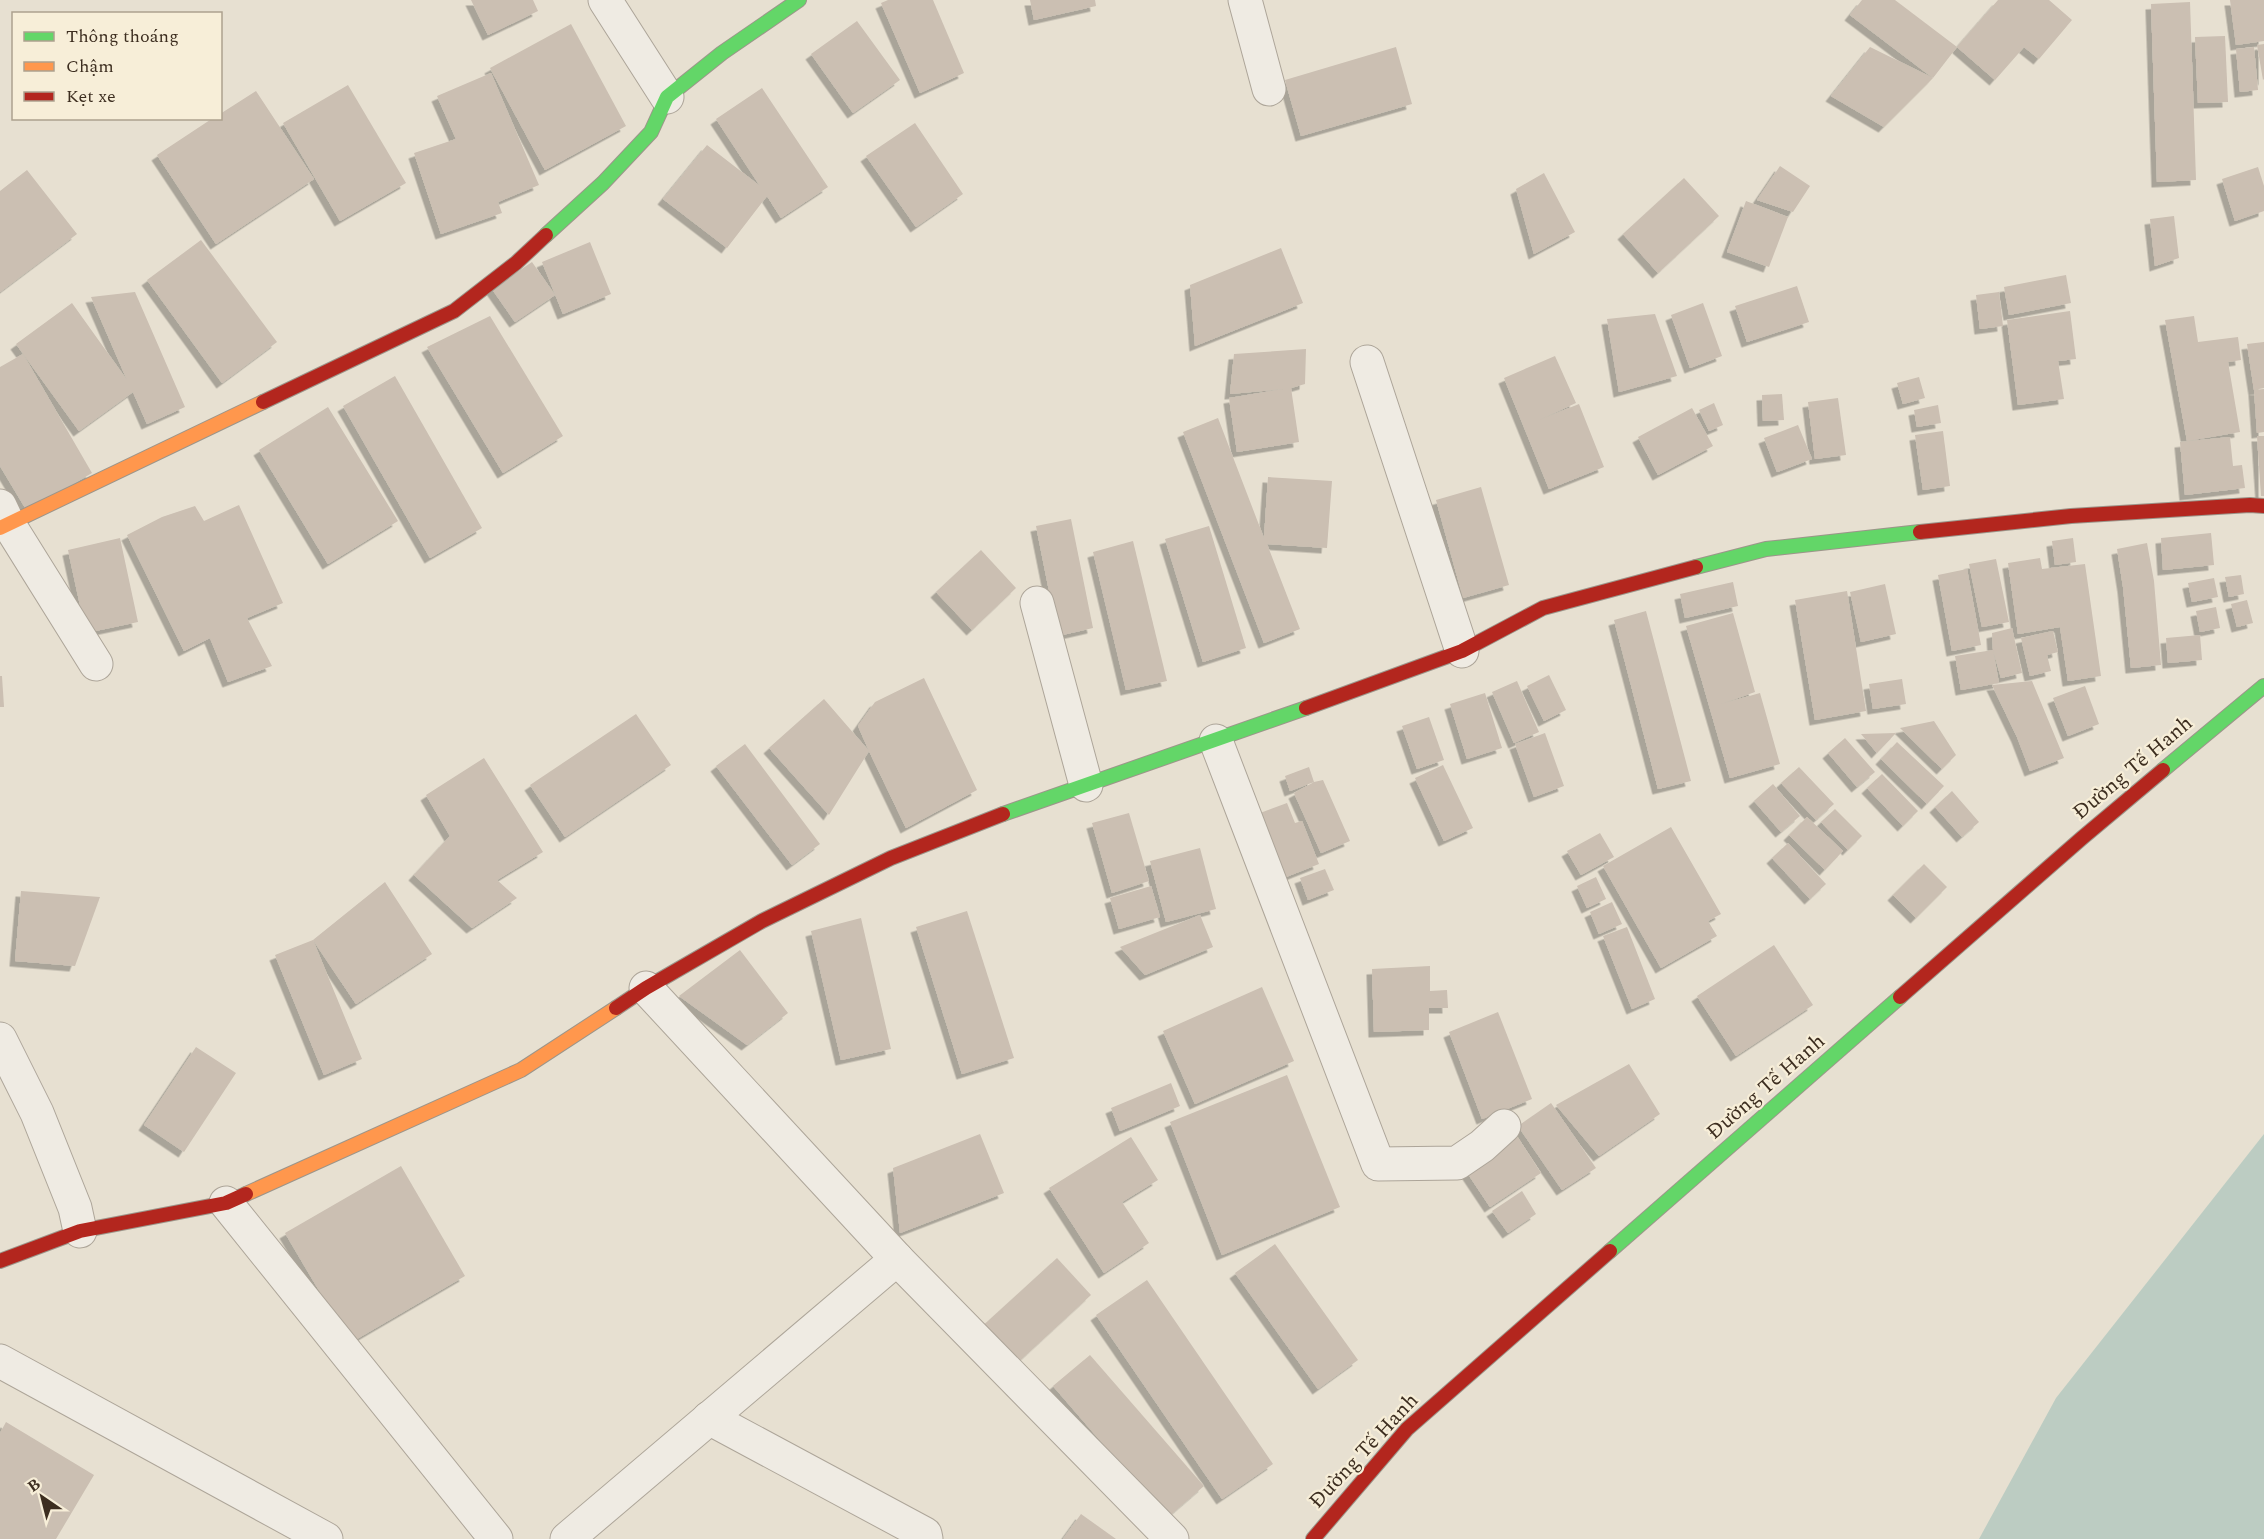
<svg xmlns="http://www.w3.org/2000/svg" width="2264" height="1539" font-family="Spectral,serif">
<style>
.water{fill:#bcccc2}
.building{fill:#cbbfb2;filter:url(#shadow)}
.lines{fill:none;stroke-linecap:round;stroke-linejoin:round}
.street-casing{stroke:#ada599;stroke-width:35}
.fast-casing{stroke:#9c958a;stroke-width:16}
.slow-casing{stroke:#9c958a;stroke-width:16}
.jam-casing{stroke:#9c958a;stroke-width:16}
.street{stroke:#efebe3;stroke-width:33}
.fast{stroke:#63d668;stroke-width:14}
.slow{stroke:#ff974d;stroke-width:14}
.jam{stroke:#b3261e;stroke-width:14}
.labels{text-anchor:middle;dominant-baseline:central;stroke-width:4.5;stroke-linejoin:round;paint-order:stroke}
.street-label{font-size:21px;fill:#3d2e20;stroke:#f7eed8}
</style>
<defs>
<filter id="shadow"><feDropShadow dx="-5.5" dy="5.5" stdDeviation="0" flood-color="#0004"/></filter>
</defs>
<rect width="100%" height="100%" fill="#e7e0d1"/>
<path class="water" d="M2264 1134V1539H1979L2056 1398Z"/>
<g class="building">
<path d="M471 0H533L538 11 488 35Z"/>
<path d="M888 0H933L964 73 920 93 881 3Z"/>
<path d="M1030 0H1095L1096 6 1034 20Z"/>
<path d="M1862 0H1895L1957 47 1933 78 1850 15Z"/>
<path d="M1998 0H2049L2072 20 2039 59 2024 47 1995 80 1957 47Z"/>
<path d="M2230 0H2264V41L2236 45Z"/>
<path d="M2190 2 2196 180 2157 182 2151 4Z"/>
<path d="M857 21 900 80 853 113 811 54Z"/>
<path d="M571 24 626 126 545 170 490 68Z"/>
<path d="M2225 36 2228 102 2198 103 2195 37Z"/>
<path d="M2264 44V79L2263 80 2257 45Z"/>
<path d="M1396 47 1412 104 1301 136 1285 80Z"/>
<path d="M1870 47 1933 78 1884 127 1831 96Z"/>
<path d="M2254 47 2258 90 2240 92 2236 49Z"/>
<path d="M491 73 539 185 498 202 502 213 441 234 414 153 456 139 437 96Z"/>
<path d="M348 85 406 183 340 221 283 123Z"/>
<path d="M762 88 828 187 781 218 767 196 727 248 663 199 707 145 760 186 716 119Z"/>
<path d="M256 91 314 179 216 244 157 155 213 118H220V114Z"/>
<path d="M915 123 963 194 916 227 866 156Z"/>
<path d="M1780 166 1810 186 1793 212 1757 200Z"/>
<path d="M2258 167 2264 186V211L2235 221 2222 179Z"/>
<path d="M27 170 77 234 0 292V191Z"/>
<path d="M1544 173 1575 232 1534 254 1516 189Z"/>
<path d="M1684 178 1719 216 1658 273 1623 234Z"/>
<path d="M1746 201 1788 217 1769 267 1727 252Z"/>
<path d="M2174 216 2179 258 2155 266 2150 219Z"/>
<path d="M201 240 277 342 222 383 147 280Z"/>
<path d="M590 242 611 294 563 314 542 262Z"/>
<path d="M1281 248 1303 303 1195 346 1190 285Z"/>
<path d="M532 262 555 295 515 322 492 289Z"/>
<path d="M2066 275 2071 303 2009 315 2004 287Z"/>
<path d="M1797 286 1809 322 1747 342 1735 306Z"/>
<path d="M135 292 185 407 147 424 133 392 79 431 16 344 72 303 127 380 91 297Z"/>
<path d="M1999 292 2003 326 1980 329 1976 295Z"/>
<path d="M1703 303 1722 356 1690 368 1671 315Z"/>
<path d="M2070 311 2076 359 2058 361 2064 399 2018 405 2007 320Z"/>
<path d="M1655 314 1677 376 1619 392 1607 319Z"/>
<path d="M490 316 563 436 503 473 427 347Z"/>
<path d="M2194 316 2198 342 2238 337 2241 360 2228 362 2240 432 2187 441 2165 320Z"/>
<path d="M2264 342V388L2254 390 2247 344Z"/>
<path d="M1306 349 1305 384 1291 388 1299 442 1237 452 1229 398 1283 389 1230 394 1234 354Z"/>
<path d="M23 354 92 473 27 511 0 466V367Z"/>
<path d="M1555 356 1576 403 1539 420 1579 404 1604 467 1549 489 1504 378Z"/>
<path d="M395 376 482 528 430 558 343 406Z"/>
<path d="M1919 377 1925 398 1903 404 1897 383Z"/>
<path d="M2264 389V432L2257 433 2254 390Z"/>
<path d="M1782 394 1784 420 1763 421 1762 395Z"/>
<path d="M1838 398 1846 455 1815 459 1808 402Z"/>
<path d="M1714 403 1723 425 1709 431 1699 410Z"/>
<path d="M1938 405 1941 423 1917 427 1914 410Z"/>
<path d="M328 407 398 521 328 564 259 450Z"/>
<path d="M1692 408 1713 446 1658 475 1638 437Z"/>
<path d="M1218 418 1264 538 1268 477 1332 481 1327 548 1267 544 1300 629 1264 643 1183 432Z"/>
<path d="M1798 425 1812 459 1777 472 1764 438Z"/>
<path d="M1943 431 1950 486 1923 490 1915 435Z"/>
<path d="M2257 436H2264V496H2261Z"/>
<path d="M2230 437 2233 466 2242 465 2245 488 2185 495 2180 442Z"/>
<path d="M1481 487 1509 585 1463 598 1436 500Z"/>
<path d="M239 505 283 603 247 618 272 666 228 682 210 638 184 651 127 535 162 517 195 506 204 521Z"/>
<path d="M1071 519 1093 628 1058 636 1036 526Z"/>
<path d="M1209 526 1246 648 1203 662 1165 539Z"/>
<path d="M2211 533 2214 565 2163 570 2161 538Z"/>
<path d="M120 538 138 622 86 633 68 550Z"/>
<path d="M2073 538 2076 562 2055 565 2052 541Z"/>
<path d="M1133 541 1167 681 1126 690 1093 552Z"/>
<path d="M2147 543 2154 581 2161 665 2131 668 2123 587 2117 549Z"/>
<path d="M981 550 1016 588 972 630 936 592Z"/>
<path d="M2040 558 2042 569 2085 564 2101 676 2068 681 2060 627 2018 634 2008 563Z"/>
<path d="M1996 559 2009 622 1982 627 1969 564Z"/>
<path d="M1967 569 1981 645 1952 651 1938 575Z"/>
<path d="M2241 575 2244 594 2229 597 2225 577Z"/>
<path d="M2214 578 2218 597 2192 602 2188 583Z"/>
<path d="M1733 582 1738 606 1685 618 1680 594Z"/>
<path d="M1885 584 1896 634 1861 642 1850 592Z"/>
<path d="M1847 591 1866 711 1815 720 1795 600Z"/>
<path d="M2247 600 2253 623 2237 627 2231 604Z"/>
<path d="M2216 607 2220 628 2200 632 2196 611Z"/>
<path d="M1646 611 1691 781 1658 789 1614 620Z"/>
<path d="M1733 613 1755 692 1721 704 1760 693 1780 764 1730 778 1686 626Z"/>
<path d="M2012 628 2022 673 2001 678 1993 650 1999 683 1961 690 1955 656 1993 650 1992 633Z"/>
<path d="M2053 631 2058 652 2047 655 2051 671 2030 676 2021 638Z"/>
<path d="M2200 635 2202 660 2168 663 2166 638Z"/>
<path d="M1549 675 1566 710 1544 721 1527 686Z"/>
<path d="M0 676H2L4 707H0Z"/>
<path d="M924 678 977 790 906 828 869 751 829 815 769 748 824 699 869 751 858 726 875 702Z"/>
<path d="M1902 679 1906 704 1873 709 1869 684Z"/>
<path d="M1517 681 1539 732 1514 743 1492 692Z"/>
<path d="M2032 681 2064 758 2030 771 2017 737 1992 685Z"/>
<path d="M2085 686 2099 724 2068 736 2053 698Z"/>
<path d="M1485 693 1502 748 1467 759 1450 704Z"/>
<path d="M636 714 671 765 565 837 530 785Z"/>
<path d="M1429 717 1444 760 1417 769 1402 726Z"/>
<path d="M1934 721 1956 755 1942 769 1900 728Z"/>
<path d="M1545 733 1564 786 1534 797 1515 744Z"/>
<path d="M1896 733 1877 753 1861 734Z"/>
<path d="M1845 738 1875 772 1857 787 1828 753Z"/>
<path d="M1897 742 1944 786 1927 804 1881 759Z"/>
<path d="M745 744 820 844 792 865 716 766Z"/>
<path d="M484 758 543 852 497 880 517 898 472 928 414 875 450 836 426 795Z"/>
<path d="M1443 765 1473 828 1444 841 1415 778Z"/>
<path d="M1309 767 1314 782 1323 780 1350 841 1321 853 1294 793 1314 782 1290 791 1285 776Z"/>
<path d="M1799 767 1834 804 1816 820 1781 783Z"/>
<path d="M1882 774 1918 811 1903 826 1867 788Z"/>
<path d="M1773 784 1800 816 1781 832 1754 801Z"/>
<path d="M1952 791 1979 822 1962 837 1935 807Z"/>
<path d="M1287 803 1295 823 1302 821 1319 864 1286 877 1260 813Z"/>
<path d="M1835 809 1862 836 1848 850 1821 822Z"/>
<path d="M1129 813 1149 881 1112 893 1092 823Z"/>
<path d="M1807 817 1843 851 1825 870 1789 835Z"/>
<path d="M1671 827 1721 914 1708 921 1717 936 1661 968 1603 866Z"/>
<path d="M1600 833 1614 857 1581 875 1567 851Z"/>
<path d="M1788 843 1826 884 1810 899 1772 858Z"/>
<path d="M1200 848 1216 909 1166 922 1150 861Z"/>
<path d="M1924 864 1947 887 1916 918 1893 895Z"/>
<path d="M1325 869 1334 890 1308 900 1300 878Z"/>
<path d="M1596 877 1606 899 1587 908 1577 886Z"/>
<path d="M385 882 432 954 356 1004 313 940 362 1059 324 1075 275 955 313 940Z"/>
<path d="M1151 886 1160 917 1119 929 1110 898Z"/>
<path d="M21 891 100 897 75 966 15 961Z"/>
<path d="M1612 902 1622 924 1599 934 1590 912Z"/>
<path d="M967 911 1014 1058 962 1074 916 927Z"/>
<path d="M1200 915 1213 947 1145 975 1120 947Z"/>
<path d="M861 918 891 1049 841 1060 811 931Z"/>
<path d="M1627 927 1655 999 1632 1009 1603 936Z"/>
<path d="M1774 945 1813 1005 1736 1056 1697 996Z"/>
<path d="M740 950 788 1013 747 1045 679 996Z"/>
<path d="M1430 966V991L1447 990 1448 1008H1429V1030L1374 1032 1372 969Z"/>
<path d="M1262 987 1294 1061 1195 1104 1163 1031Z"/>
<path d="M1498 1012 1532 1099 1482 1119 1449 1032Z"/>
<path d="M196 1047 236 1073 184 1152 144 1125Z"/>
<path d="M1629 1064 1660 1114 1599 1156 1556 1105Z"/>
<path d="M1287 1075 1340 1207 1222 1255 1170 1122Z"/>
<path d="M1171 1083 1180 1106 1120 1131 1111 1108Z"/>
<path d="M1551 1103 1596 1168 1562 1190 1518 1126Z"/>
<path d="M1511 1127 1541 1173 1490 1207 1460 1162Z"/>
<path d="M980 1134 1004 1193 900 1233 893 1168Z"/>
<path d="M1131 1137 1158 1180 1122 1202 1149 1243 1104 1273 1049 1188Z"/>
<path d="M401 1166 465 1276 350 1343 285 1233Z"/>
<path d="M1522 1191 1536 1214 1508 1233 1492 1211Z"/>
<path d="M1275 1244 1358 1360 1318 1389 1235 1273Z"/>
<path d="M1057 1258 1091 1295 1012 1368 977 1331Z"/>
<path d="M1147 1280 1273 1464 1222 1499 1096 1315Z"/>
<path d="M1090 1355 1204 1486 1167 1518 1053 1386Z"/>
<path d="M6 1422 94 1475 56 1539H0V1433Z"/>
<path d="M1081 1514 1116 1539H1063Z"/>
</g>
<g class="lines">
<g class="street-casing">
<g id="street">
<path d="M605 0 667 97"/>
<path d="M1245 0 1269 89"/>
<path d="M1367 362 1462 651"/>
<path d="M0 506 8 523 96 664"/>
<path d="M1037 603 1086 785"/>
<path d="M1216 741 1378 1164 1457 1163 1482 1146 1504 1126"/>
<path d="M646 988 897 1259 1172 1539"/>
<path d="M0 1039 37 1113 75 1208 80 1231"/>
<path d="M226 1203 496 1539"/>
<path d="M0 1361 326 1539"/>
<path d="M709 1418 925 1534 926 1539"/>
<path d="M567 1539 897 1259"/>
</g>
</g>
<g class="fast-casing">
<g id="fast">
<path d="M546 235 603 183 651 132 667 97 722 53 799 0"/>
<path d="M1696 567 1766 549 1920 532"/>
<path d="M2163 770 2264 686"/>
<path d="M1003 814 1306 708"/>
<path d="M1610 1251 1900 997"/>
</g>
</g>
<g class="slow-casing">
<g id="slow">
<path d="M0 528 263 402"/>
<path d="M246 1194 521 1070 616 1008"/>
</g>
</g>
<g class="jam-casing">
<g id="jam">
<path d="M263 402 454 311 516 263 546 235"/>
<path d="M1920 532 2071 516 2250 505 2264 506"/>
<path d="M1306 708 1462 651 1543 608 1696 567"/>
<path d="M1900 997 2082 838 2163 770"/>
<path d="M616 1008 646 988 762 921 891 858 1003 814"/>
<path d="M0 1261 80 1231 226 1203 246 1194"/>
<path d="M1313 1539 1407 1429 1610 1251"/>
</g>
</g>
<use href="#street" class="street"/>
<use href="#fast" class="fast"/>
<use href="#slow" class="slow"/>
<use href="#jam" class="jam"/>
</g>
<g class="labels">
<g class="street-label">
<text transform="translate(2133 768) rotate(-40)">Đường Tế Hanh</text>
<text transform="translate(1766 1087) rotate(-41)">Đường Tế Hanh</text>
<text transform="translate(1364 1451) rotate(-47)">Đường Tế Hanh</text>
</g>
</g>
<rect x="12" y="12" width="210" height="108" fill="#f7eed8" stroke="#ada18e" stroke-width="1.5"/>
<rect x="24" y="32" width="30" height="9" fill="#63d668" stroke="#ada18e" stroke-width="1.5"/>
<text x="66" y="42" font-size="18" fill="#3d2e20">Thông thoáng</text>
<rect x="24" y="62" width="30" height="9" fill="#ff974d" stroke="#ada18e" stroke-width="1.5"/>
<text x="66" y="72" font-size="18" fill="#3d2e20">Chậm</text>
<rect x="24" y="92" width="30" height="9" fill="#b3261e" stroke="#ada18e" stroke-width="1.5"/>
<text x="66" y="102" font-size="18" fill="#3d2e20">Kẹt xe</text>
<g transform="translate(42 1497) rotate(325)" stroke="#f7eed8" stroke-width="4.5" paint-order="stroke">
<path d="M0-4.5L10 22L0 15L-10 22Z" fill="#3d2e20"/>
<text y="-9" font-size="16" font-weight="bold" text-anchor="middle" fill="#3d2e20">B</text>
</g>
</svg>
